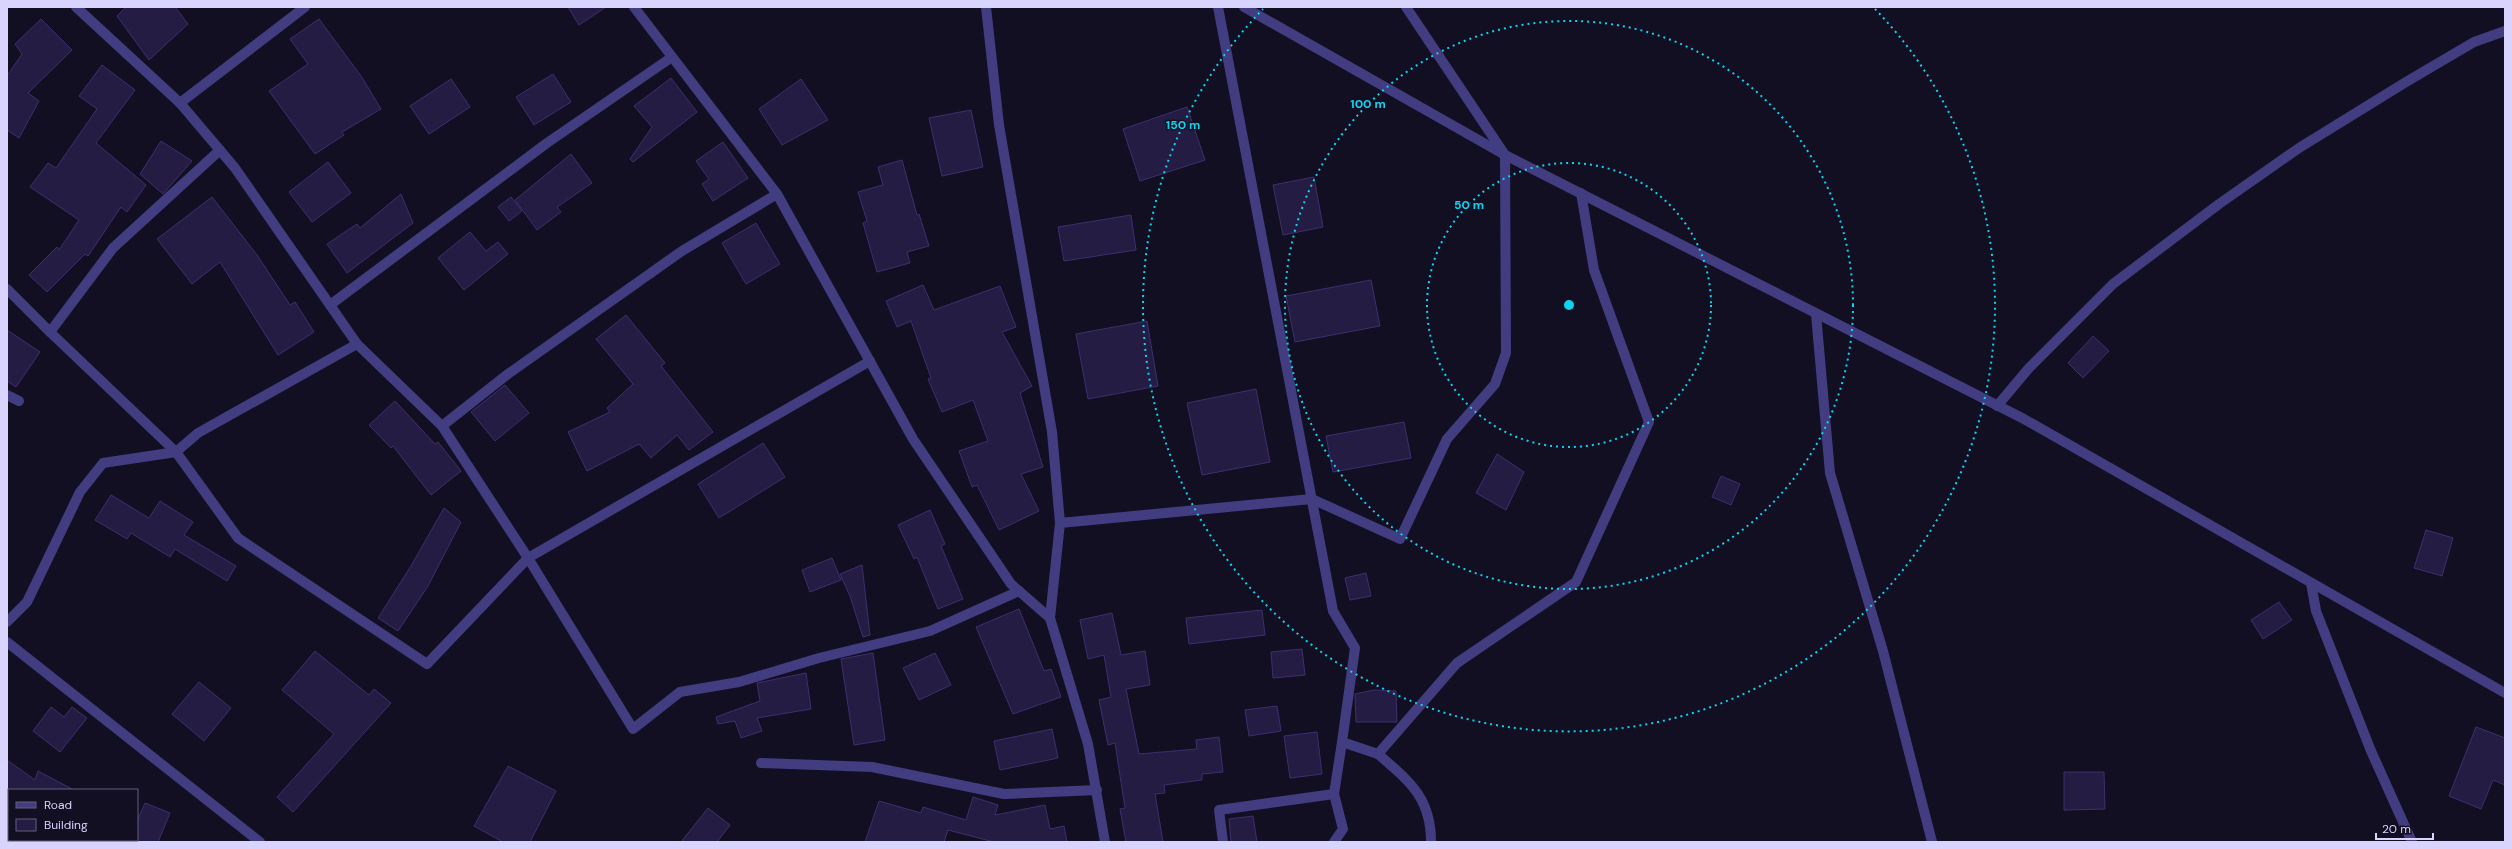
<svg xmlns="http://www.w3.org/2000/svg" width="2512" height="849" font-family="'DM Sans',sans-serif">
<style>
.building{fill:#251c43;stroke:#3d2f6e}
.lines{fill:none;stroke-linecap:round;stroke-linejoin:round}
.minor{stroke:#413d80;stroke-width:10}
.tertiary{stroke:#413d80;stroke-width:10}
.ring{fill:none;stroke:#0cd5f1;stroke-width:2;stroke-dasharray:2 4}
.centre{fill:#0cd5f1;stroke:#130f23;stroke-width:2}
.ring-label{font-size:12px;text-anchor:middle;font-weight:bold;fill:#0cd5f1;stroke:#130f23;stroke-width:3;stroke-linejoin:round;paint-order:stroke}
</style>
<rect width="100%" height="100%" fill="#130f23"/>
<g class="building">
<path d="M126 7H175L188 24 149 60 117 16Z"/>
<path d="M568 7H606L579 25Z"/>
<path d="M41 19 72 50 28 93 39 101 19 138 7 130V76L22 54 15 44Z"/>
<path d="M319 19 361 76 381 109 342 132 344 135 315 154 269 91 308 64 290 39Z"/>
<path d="M102 65 135 90 96 143 146 185 127 212 121 207 88 256 85 254 47 292 29 275 57 247 59 250 79 220 30 187 48 163 56 168 97 109 79 96Z"/>
<path d="M553 74 571 102 534 125 516 97Z"/>
<path d="M671 78 697 112 633 162 630 159 652 127 634 106Z"/>
<path d="M451 79 470 107 429 134 410 106Z"/>
<path d="M801 79 828 120 782 145 759 109Z"/>
<path d="M1187 107 1205 160 1140 181 1123 129Z"/>
<path d="M971 110 983 167 942 176 929 118Z"/>
<path d="M161 141 192 161 163 194 140 174Z"/>
<path d="M723 142 748 178 713 201 702 184 709 179 696 161Z"/>
<path d="M571 154 592 183 557 207 561 212 537 230 515 200Z"/>
<path d="M902 160 917 215 919 214 929 246 907 252 910 263 877 272 863 223 867 221 858 192 883 185 878 167Z"/>
<path d="M328 162 351 193 312 222 289 192Z"/>
<path d="M1314 177 1323 227 1283 235 1273 185Z"/>
<path d="M401 194 413 223 347 273 327 244 357 224 360 228Z"/>
<path d="M212 197 257 255 290 305 295 302 314 332 278 355 220 262 192 284 157 239Z"/>
<path d="M511 197 522 211 509 221 498 207Z"/>
<path d="M1131 215 1136 250 1064 261 1058 227Z"/>
<path d="M756 223 780 264 746 284 722 243Z"/>
<path d="M470 232 486 251 498 242 508 254 464 290 438 258Z"/>
<path d="M1371 280 1380 326 1295 342 1286 296Z"/>
<path d="M923 285 934 310 1000 286 1016 327 1002 332 1032 386 1020 393 1043 467 1021 474 1039 511 999 530 977 485 972 487 959 451 988 441 973 400 942 412 928 379 931 378 911 321 897 327 886 301Z"/>
<path d="M626 315 665 363 661 366 713 432 689 450 677 435 651 458 639 444 587 471 568 432 610 412 607 408 633 384 596 339Z"/>
<path d="M1147 321 1158 386 1088 399 1076 334Z"/>
<path d="M7 330 40 352 16 387 7 381Z"/>
<path d="M2093 336 2109 351 2083 378 2068 363Z"/>
<path d="M505 385 529 413 495 441 471 412Z"/>
<path d="M1256 389 1270 462 1202 475 1187 403Z"/>
<path d="M395 401 435 444 438 442 461 471 431 495 393 446 391 448 369 425Z"/>
<path d="M1404 422 1411 458 1333 472 1326 436Z"/>
<path d="M763 443 785 477 719 518 698 484Z"/>
<path d="M1497 454 1524 472 1506 510 1476 493Z"/>
<path d="M1721 476 1740 484 1731 505 1712 497Z"/>
<path d="M111 495 149 518 160 501 193 522 184 535 236 566 227 581 175 549 170 557 131 533 127 539 95 520Z"/>
<path d="M444 508 461 522 428 586 398 631 378 618 411 566Z"/>
<path d="M930 510 945 544 941 546 963 599 938 609 917 557 914 559 898 525Z"/>
<path d="M2426 530 2453 538 2442 576 2414 568Z"/>
<path d="M832 558 841 580 810 592 802 570Z"/>
<path d="M862 565 870 635 863 637 850 596 840 574Z"/>
<path d="M1366 573 1371 596 1350 600 1345 578Z"/>
<path d="M2279 602 2292 620 2263 639 2251 620Z"/>
<path d="M1019 609 1044 671 1051 669 1061 697 1013 714 976 627Z"/>
<path d="M1262 610 1265 635 1189 644 1186 618Z"/>
<path d="M1112 613 1121 655 1145 651 1150 685 1126 689 1139 754 1197 749 1196 740 1219 737 1223 772 1202 774V780L1164 785 1165 793 1155 794 1163 842H1126L1120 809 1125 808 1115 743 1108 745 1099 700 1111 697 1104 655 1088 659 1080 620Z"/>
<path d="M1302 649 1305 675 1273 678 1271 652Z"/>
<path d="M315 651 369 695 374 689 391 703 293 812 277 797 334 734 282 690Z"/>
<path d="M873 653 885 740 854 745 841 659Z"/>
<path d="M935 653 951 685 919 700 903 668Z"/>
<path d="M806 673 811 709 757 718 762 731 741 738 735 721 718 724 716 717 760 701 757 683Z"/>
<path d="M199 682 231 708 204 741 172 714Z"/>
<path d="M1374 690 1396 691 1397 722H1356L1355 694Z"/>
<path d="M1277 706 1281 731 1249 736 1245 710Z"/>
<path d="M51 707 64 717 72 707 87 718 60 752 33 731Z"/>
<path d="M2476 727 2505 738V785L2493 780 2481 809 2449 796Z"/>
<path d="M1052 729 1058 758 1000 770 994 741Z"/>
<path d="M1317 732 1322 774 1290 778 1284 736Z"/>
<path d="M7 760 35 780 38 771 74 790H7Z"/>
<path d="M508 766 556 791 530 842H503L474 826Z"/>
<path d="M2064 772H2104L2105 809 2064 810Z"/>
<path d="M973 797 998 805 995 815 1045 805 1050 829 1064 826 1067 842H994L948 830 944 842H865L879 801 921 813 923 807 966 820Z"/>
<path d="M145 803 170 813 158 842H137V821Z"/>
<path d="M708 808 730 825 717 842H681Z"/>
<path d="M1253 816 1257 842H1231L1229 819Z"/>
</g>
<g class="lines">
<g class="minor">
<path d="M76 7 180 103 305 7"/>
<path d="M634 7 777 194 913 439 1011 584 1050 618 1088 744 1105 842"/>
<path d="M986 7 999 125 1052 432 1060 523 1050 618"/>
<path d="M1218 7 1333 611 1355 648 1342 742 1378 754 1457 663 1576 582 1649 422 1594 270 1581 193"/>
<path d="M1244 7 1505 155 2024 419 2505 693"/>
<path d="M180 103 235 168 357 344 442 426 528 558 633 729 680 692 739 682 819 658 930 631 1019 591"/>
<path d="M7 289 50 332 113 248 220 150"/>
<path d="M330 305 547 143 672 57"/>
<path d="M1816 314 1830 473 1883 651 1932 842"/>
<path d="M50 332 176 452 238 538 427 664 528 558 870 361"/>
<path d="M7 395 19 401"/>
<path d="M1997 406 2029 368 2113 284 2219 204 2299 148 2406 82 2474 42 2505 31"/>
<path d="M442 426 508 374 682 251 777 194"/>
<path d="M1060 523 1312 499 1400 539 1447 439 1495 384 1506 353 1505 155 1406 7"/>
<path d="M2311 583 2316 611 2371 751 2412 842"/>
<path d="M7 622 27 602 80 492 103 463 176 452 198 433 357 344"/>
<path d="M1378 754C1409 781 1431 797 1431 842"/>
<path d="M761 763 872 767 1004 794 1097 790"/>
<path d="M7 836 9 837"/>
<path d="M18 840 24 842"/>
<path d="M1223 842 1219 810 1334 794"/>
<path d="M1334 842 1343 829 1334 794 1342 742"/>
</g>
<path class="tertiary" d="M7 642 260 842"/>
</g>
<g class="ring">
<circle cx="1569" cy="305" r="142"/>
<circle cx="1569" cy="305" r="284"/>
<path d="M1875 9A426 426 0 1 1 1263 9"/>
</g>
<circle cx="1569" cy="305" r="6" class="centre"/>
<g class="ring-label">
<text x="1368" y="108">100 m</text>
<text x="1183" y="129">150 m</text>
<text x="1469" y="209">50 m</text>
</g>
<rect width="2512" height="849" fill="none" stroke="#d9d4fd" stroke-width="16"/>
<rect x="8" y="789" width="130" height="52" fill="#130f23" stroke="#625e7a"/>
<rect x="16" y="802" width="20" height="6" fill="#413d80" stroke="#625e7a"/>
<text x="44" y="809" font-size="12" fill="#d9d4fd">Road</text>
<rect x="16" y="819" width="20" height="12" fill="#251c43" stroke="#625e7a"/>
<text x="44" y="829" font-size="12" fill="#d9d4fd">Building</text>
<path d="M2376 833v6h57v-6" fill="none" stroke="#d9d4fd" stroke-width="2"/>
<text x="2382" y="833" font-size="12" fill="#d9d4fd" stroke="#130f23" stroke-width="3" paint-order="stroke">20 m</text>
</svg>
